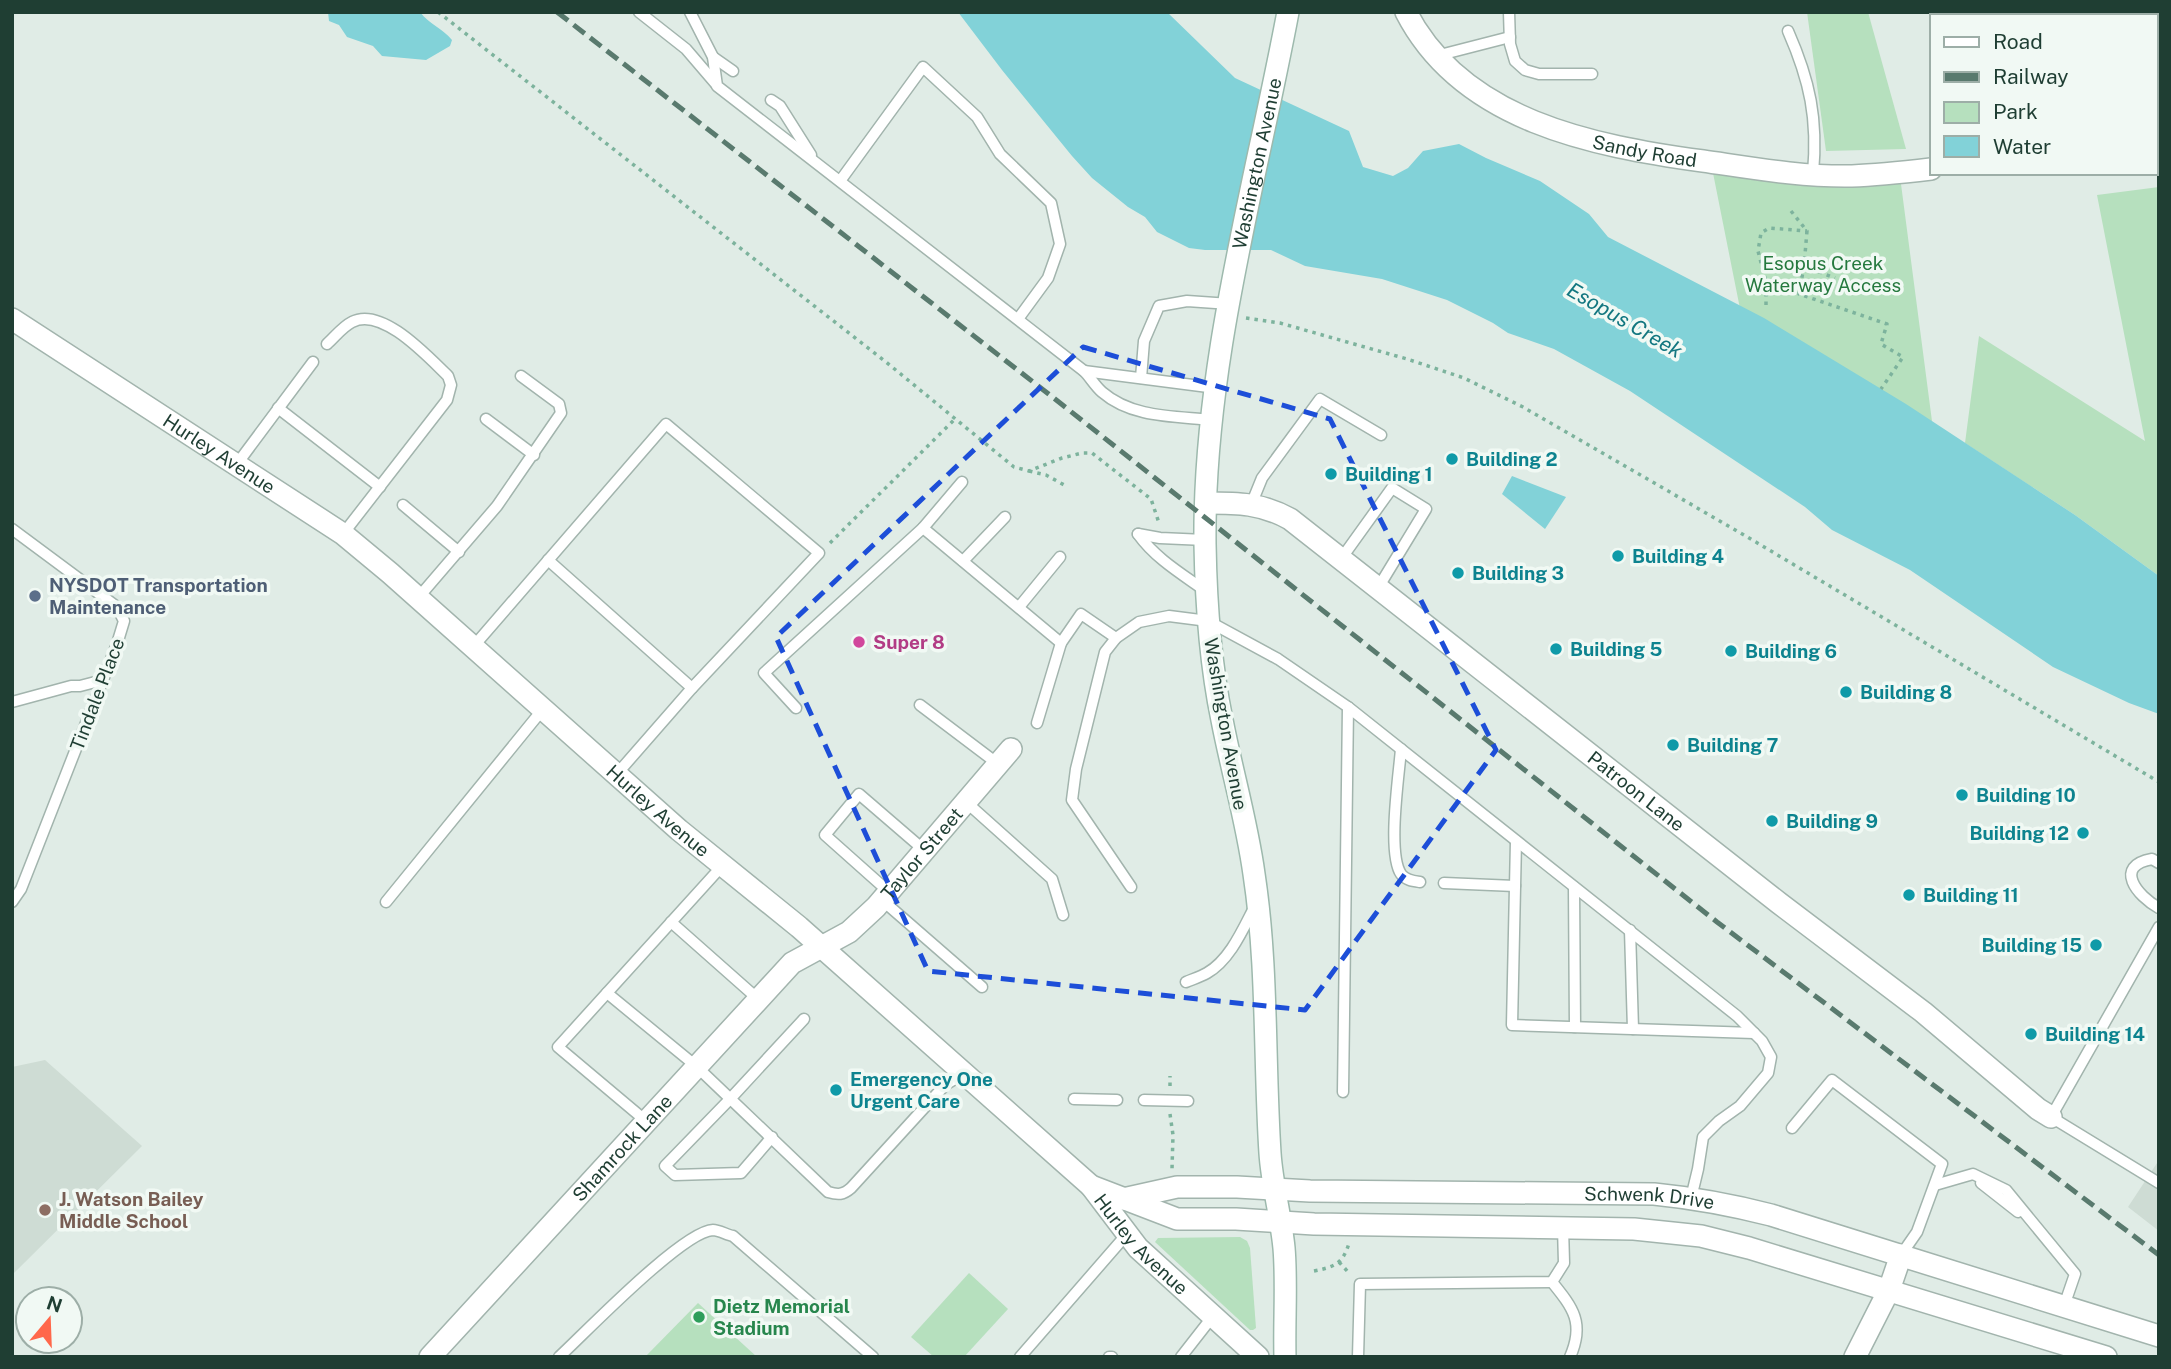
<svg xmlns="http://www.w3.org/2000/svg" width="2171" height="1369" font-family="'Public Sans',sans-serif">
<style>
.built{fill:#cedcd4}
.green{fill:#b6e0be}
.water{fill:#82d2d8}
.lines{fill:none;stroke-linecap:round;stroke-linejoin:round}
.service-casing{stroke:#a2b4ad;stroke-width:13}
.minor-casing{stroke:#a2b4ad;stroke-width:24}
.tertiary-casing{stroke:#a2b4ad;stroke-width:24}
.secondary-casing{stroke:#9db9ad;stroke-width:24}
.path{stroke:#7db39d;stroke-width:3.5;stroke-dasharray:3.5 5;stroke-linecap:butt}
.service{stroke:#fff;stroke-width:10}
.minor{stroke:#fff;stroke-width:21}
.tertiary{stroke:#fff;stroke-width:21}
.secondary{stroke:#fff;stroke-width:21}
.rail{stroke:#597a6e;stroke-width:5;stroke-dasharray:14 7;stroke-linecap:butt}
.marked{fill:none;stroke:#1d4ed8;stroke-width:5;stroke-dasharray:14 9;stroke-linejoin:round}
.culture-dot{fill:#0f9aa8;stroke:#f1f9f4;stroke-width:2.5}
.service-dot{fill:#5c6f8a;stroke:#f1f9f4;stroke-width:2.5}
.hotel-dot{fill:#d1479c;stroke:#f1f9f4;stroke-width:2.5}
.education-dot{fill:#8d6e63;stroke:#f1f9f4;stroke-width:2.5}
.leisure-dot{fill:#2e9e5b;stroke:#f1f9f4;stroke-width:2.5}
.labels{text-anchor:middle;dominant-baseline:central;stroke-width:7;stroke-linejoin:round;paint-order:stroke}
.street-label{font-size:19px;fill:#1f3e33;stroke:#f1f9f4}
.park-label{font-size:19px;fill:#25793e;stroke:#f1f9f4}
.culture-label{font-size:19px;font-weight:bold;fill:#0d838f;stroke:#f1f9f4;text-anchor:start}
.service-label{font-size:19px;font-weight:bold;fill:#4e5e75;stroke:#f1f9f4;text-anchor:start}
.hotel-label{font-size:19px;font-weight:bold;fill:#b23c85;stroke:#f1f9f4;text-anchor:start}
.education-label{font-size:19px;font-weight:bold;fill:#785e54;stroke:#f1f9f4;text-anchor:start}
.leisure-label{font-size:19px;font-weight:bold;fill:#27864d;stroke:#f1f9f4;text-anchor:start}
.water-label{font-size:21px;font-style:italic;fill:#137780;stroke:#f1f9f4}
</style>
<rect width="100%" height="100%" fill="#e0ece6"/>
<g class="built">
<path d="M45 1060 142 1146 12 1275V1067Z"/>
<path d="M2159 1160V1231L2128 1207Z"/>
</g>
<g class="green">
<path d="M1807 12H1868L1906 149 1826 151Z"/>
<path d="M1713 173 1809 184H1901L1941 490 1755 384Z"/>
<path d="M2159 187V576L2075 515 1965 443 1979 336 2145 441 2097 195Z"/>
<path d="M1240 1237 1247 1241 1250 1248 1256 1328 1253 1330H1250L1155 1242 1158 1238Z"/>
<path d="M969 1273 1008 1309 964 1357H934L911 1337Z"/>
<path d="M698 1303 757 1357H645Z"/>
</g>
<g class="water">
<path d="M328 12H420C429 24 442 28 452 40L450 46 426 60 382 56 373 46 347 37 339 25 329 21Z"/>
<path d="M958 12H1167L1235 78 1349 131 1363 167 1393 176 1408 168 1423 151 1459 144 1486 158 1540 181 1589 214 1608 237 1764 318 1906 404 2075 515 2159 576V714L2129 703 2053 667 1910 570 1832 530 1805 507 1630 391 1554 349 1508 333 1493 323 1447 300 1382 279 1305 266 1271 250H1205L1189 248 1157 232 1145 217 1128 207 1092 178 1072 156 1002 70Z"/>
<path d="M1512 476 1566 497 1545 529 1502 494Z"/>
</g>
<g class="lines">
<g class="service-casing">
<g id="service">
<path d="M639 12 686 49 716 84"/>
<path d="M690 12 713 57 717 86 1084 371C1090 377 1095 386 1102 392 1132 418 1174 416 1212 420"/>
<path d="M1509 12 1510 44 1515 61 1525 70 1539 74H1592"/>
<path d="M1788 31C1810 81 1818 119 1813 174"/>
<path d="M1436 56 1510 37"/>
<path d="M713 57 733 71"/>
<path d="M771 100 780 106 811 155"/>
<path d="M840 181 923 67 977 117 1000 154 1051 203 1060 244 1048 278 1018 319"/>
<path d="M327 344C335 337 342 327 352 322 382 306 428 357 448 376L451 385 447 400 343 534"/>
<path d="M1084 371 1216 388"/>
<path d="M1141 378 1144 341 1159 306 1187 301 1230 304"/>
<path d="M278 408 380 487"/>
<path d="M486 419 534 455"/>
<path d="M237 464 313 362"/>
<path d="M403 505 459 552"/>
<path d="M1251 505 1262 478 1320 399 1381 435"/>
<path d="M923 528 962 482"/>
<path d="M12 529 117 607 124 621 117 644 21 889 12 902"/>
<path d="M1138 534C1156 559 1182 574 1207 592"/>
<path d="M1138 534 1160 538 1205 540"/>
<path d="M1341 559 1392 488 1426 509 1378 588"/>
<path d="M548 560 692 688"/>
<path d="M963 561 1005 517"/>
<path d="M418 598 497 506 561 413 559 404 521 376"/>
<path d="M1019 607 1060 557"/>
<path d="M473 647 666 424 819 553 692 688 616 775"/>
<path d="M12 702 71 686H80L103 680"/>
<path d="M920 705 998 764"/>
<path d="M796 708 764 673 923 528 1061 643 1081 614 1116 638"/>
<path d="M1037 723 1061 643"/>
<path d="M1401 749C1399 775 1387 853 1401 874 1405 880 1413 881 1420 882"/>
<path d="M966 802 1052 879 1063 915"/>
<path d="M1516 841 1512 1025 1754 1033"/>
<path d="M2159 863 2152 859C2113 866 2137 896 2159 908"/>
<path d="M1444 883 1515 886"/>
<path d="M1131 887 1072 800 1076 769 1105 652 1116 638 1139 622 1169 616 1208 621 1278 659 1348 707 1737 1016 1762 1041 1771 1057 1768 1073 1740 1106 1719 1121 1703 1137 1698 1169 1691 1198"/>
<path d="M1574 887 1575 1027"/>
<path d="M889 892 825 835 859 794 924 850"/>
<path d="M882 900 982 987"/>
<path d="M386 902 543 709"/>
<path d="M671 922 758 999"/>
<path d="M2159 927 2051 1117 2159 1183"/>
<path d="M1630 930 1633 1029"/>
<path d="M1186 982C1193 979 1200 977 1207 973 1230 960 1243 929 1255 906"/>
<path d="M607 993 696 1066 828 1192C838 1195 843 1195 851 1188L945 1085 963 1074"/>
<path d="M1343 1092 1348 707"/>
<path d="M1074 1099 1117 1100"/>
<path d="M1144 1100 1188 1101"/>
<path d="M646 1121 558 1047 722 866"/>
<path d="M1792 1128 1832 1080 1942 1164 1917 1232 1901 1255"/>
<path d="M772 1137 741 1173 675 1175 665 1166 731 1098 804 1019"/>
<path d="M1981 1183 2018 1212"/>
<path d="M1935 1185 1973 1174 2006 1190 2075 1274 2064 1306"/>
<path d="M1552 1282C1573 1308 1585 1323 1570 1357"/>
<path d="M559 1357C585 1333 683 1231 713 1230 719 1230 727 1235 733 1236L873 1357"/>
<path d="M1020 1357 1127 1234"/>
<path d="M1109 1357H1112"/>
<path d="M1181 1357 1213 1316"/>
<path d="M1358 1357 1360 1284 1552 1282 1564 1263 1563 1227"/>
</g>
</g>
<g class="minor-casing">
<g id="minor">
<path id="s1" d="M1406 12C1462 121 1593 146 1703 161 1752 168 1802 177 1852 176 1878 175 1905 172 1931 169"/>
<path d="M2155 125H2159"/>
<path id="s2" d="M1206 503C1238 503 1261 503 1290 519L1779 903 1923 1012 2038 1109 2051 1117"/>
<path id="s3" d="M1091 1186 1138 1248 1258 1357"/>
<path id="s4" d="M430 1357 792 963 849 932 876 907 1011 749"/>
<path d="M1855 1357 1889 1290 1901 1255"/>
</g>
</g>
<g class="tertiary-casing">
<g id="tertiary">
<path id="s5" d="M12 319 343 534 390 573 679 830 799 927 1091 1186 1177 1219H1236L1314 1224 1634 1229 1701 1236 1749 1248 2106 1357"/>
<path id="s6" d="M1123 1199 1177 1187H1237L1310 1191 1654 1194C1694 1198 1732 1205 1771 1215L2159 1336"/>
</g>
</g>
<g class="secondary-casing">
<g id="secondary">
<path id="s7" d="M1285 1357C1284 1321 1287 1283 1284 1248 1281 1216 1272 1185 1270 1153 1264 1060 1268 966 1254 874 1247 822 1232 772 1222 720 1210 662 1206 603 1205 544 1203 365 1255 187 1288 12"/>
</g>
</g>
<g class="path">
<path d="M438 12 886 362 1014 467 1029 471 1062 458 1082 453H1092L1151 499 1159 523"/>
<path d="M1791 211 1807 231 1804 266 1835 278"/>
<path d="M1804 266 1799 294 1887 324 1881 344 1903 357 1881 389"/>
<path d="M1766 305V282L1758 251 1761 233 1769 228 1807 231"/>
<path d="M1246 318 1280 323 1407 359 1464 378 1523 407 1744 535 2159 782"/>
<path d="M1029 471 1046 475 1066 486"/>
<path d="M830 543 955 419"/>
<path d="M1170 1086V1076"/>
<path d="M1170 1114 1173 1135 1172 1169"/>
<path d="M1339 1262 1349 1273"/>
<path d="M1314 1271C1334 1267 1343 1264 1349 1243"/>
</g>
<use href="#service" class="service"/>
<use href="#minor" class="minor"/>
<use href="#tertiary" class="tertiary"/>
<use href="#secondary" class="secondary"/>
<path class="rail" d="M557 12 1055 399 1717 922 2159 1255"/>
</g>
<path class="marked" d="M1083 347 1330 419 1496 750 1305 1010 928 971 776 637Z"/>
<g class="culture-dot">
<circle cx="1452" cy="459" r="7"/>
<circle cx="1331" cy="474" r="7"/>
<circle cx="1618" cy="556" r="7"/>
<circle cx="1458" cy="573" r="7"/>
<circle cx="1556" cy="649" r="7"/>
<circle cx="1731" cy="651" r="7"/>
<circle cx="1846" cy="692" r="7"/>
<circle cx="1673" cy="745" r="7"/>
<circle cx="1962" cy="795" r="7"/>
<circle cx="1772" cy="821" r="7"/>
<circle cx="2083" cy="833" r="7"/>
<circle cx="1909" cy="895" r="7"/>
<circle cx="2096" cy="945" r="7"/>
<circle cx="2031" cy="1034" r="7"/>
<circle cx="836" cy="1090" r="7"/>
</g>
<circle class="service-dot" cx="35" cy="596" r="7"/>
<circle class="hotel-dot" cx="859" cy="642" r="7"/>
<circle class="education-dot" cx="45" cy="1210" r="7"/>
<circle class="leisure-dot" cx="699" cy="1317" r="7"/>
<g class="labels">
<g class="street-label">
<text stroke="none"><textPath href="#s1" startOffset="287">Sandy Road</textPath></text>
<text stroke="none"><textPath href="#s7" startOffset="1204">Washington Avenue</textPath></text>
<text stroke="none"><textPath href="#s5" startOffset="247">Hurley Avenue</textPath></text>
<text transform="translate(97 694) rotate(-69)">Tindale Place</text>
<text transform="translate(1226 724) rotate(80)">Washington Avenue</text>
<text stroke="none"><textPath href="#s2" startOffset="527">Patroon Lane</textPath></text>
<text stroke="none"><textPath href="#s5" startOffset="814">Hurley Avenue</textPath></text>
<text stroke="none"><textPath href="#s4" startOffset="707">Taylor Street</textPath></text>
<text stroke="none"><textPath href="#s4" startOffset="284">Shamrock Lane</textPath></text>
<text stroke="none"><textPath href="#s6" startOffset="528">Schwenk Drive</textPath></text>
<text stroke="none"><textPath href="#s3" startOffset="77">Hurley Avenue</textPath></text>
</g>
<g class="park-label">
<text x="1823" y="263">Esopus Creek<tspan x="1823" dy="22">Waterway Access</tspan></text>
</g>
<g class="culture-label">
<text x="1466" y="459">Building 2</text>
<text x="1345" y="474">Building 1</text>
<text x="1632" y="556">Building 4</text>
<text x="1472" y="573">Building 3</text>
<text x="1570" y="649">Building 5</text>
<text x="1745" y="651">Building 6</text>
<text x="1860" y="692">Building 8</text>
<text x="1687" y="745">Building 7</text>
<text x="1976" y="795">Building 10</text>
<text x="1786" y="821">Building 9</text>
<text x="2069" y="833" text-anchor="end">Building 12</text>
<text x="1923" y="895">Building 11</text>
<text x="2082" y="945" text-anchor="end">Building 15</text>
<text x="2045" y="1034">Building 14</text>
<text x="850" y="1079">Emergency One<tspan x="850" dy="22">Urgent Care</tspan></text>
</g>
<g class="service-label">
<text x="49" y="585">NYSDOT Transportation<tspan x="49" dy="22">Maintenance</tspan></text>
</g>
<g class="hotel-label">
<text x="873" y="642">Super 8</text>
</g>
<g class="education-label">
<text x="59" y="1199">J. Watson Bailey<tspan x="59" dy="22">Middle School</tspan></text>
</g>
<g class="leisure-label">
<text x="713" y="1306">Dietz Memorial<tspan x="713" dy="22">Stadium</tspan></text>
</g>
<g class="water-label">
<text transform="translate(1625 320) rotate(30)">Esopus Creek</text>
</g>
</g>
<rect width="2171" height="1369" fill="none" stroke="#1f3e33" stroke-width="28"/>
<rect x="1930" y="14" width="228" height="161" fill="#f1f9f4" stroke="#9daea7" stroke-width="2"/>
<rect x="1944" y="37" width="35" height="10" fill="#ffffff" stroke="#9daea7" stroke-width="2"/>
<text x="1993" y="49" font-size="21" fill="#1f3e33">Road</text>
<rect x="1944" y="72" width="35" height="10" fill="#597a6e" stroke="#9daea7" stroke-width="2"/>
<text x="1993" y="84" font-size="21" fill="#1f3e33">Railway</text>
<rect x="1944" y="102" width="35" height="21" fill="#b6e0be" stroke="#9daea7" stroke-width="2"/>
<text x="1993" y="119" font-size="21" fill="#1f3e33">Park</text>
<rect x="1944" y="136" width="35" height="21" fill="#82d2d8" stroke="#9daea7" stroke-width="2"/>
<text x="1993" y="154" font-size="21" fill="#1f3e33">Water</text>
<g transform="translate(49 1320) rotate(19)"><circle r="33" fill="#f1f9f4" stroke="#9daea7" stroke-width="2"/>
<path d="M0-5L12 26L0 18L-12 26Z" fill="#ff684b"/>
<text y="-10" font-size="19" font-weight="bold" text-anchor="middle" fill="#1f3e33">N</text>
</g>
</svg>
